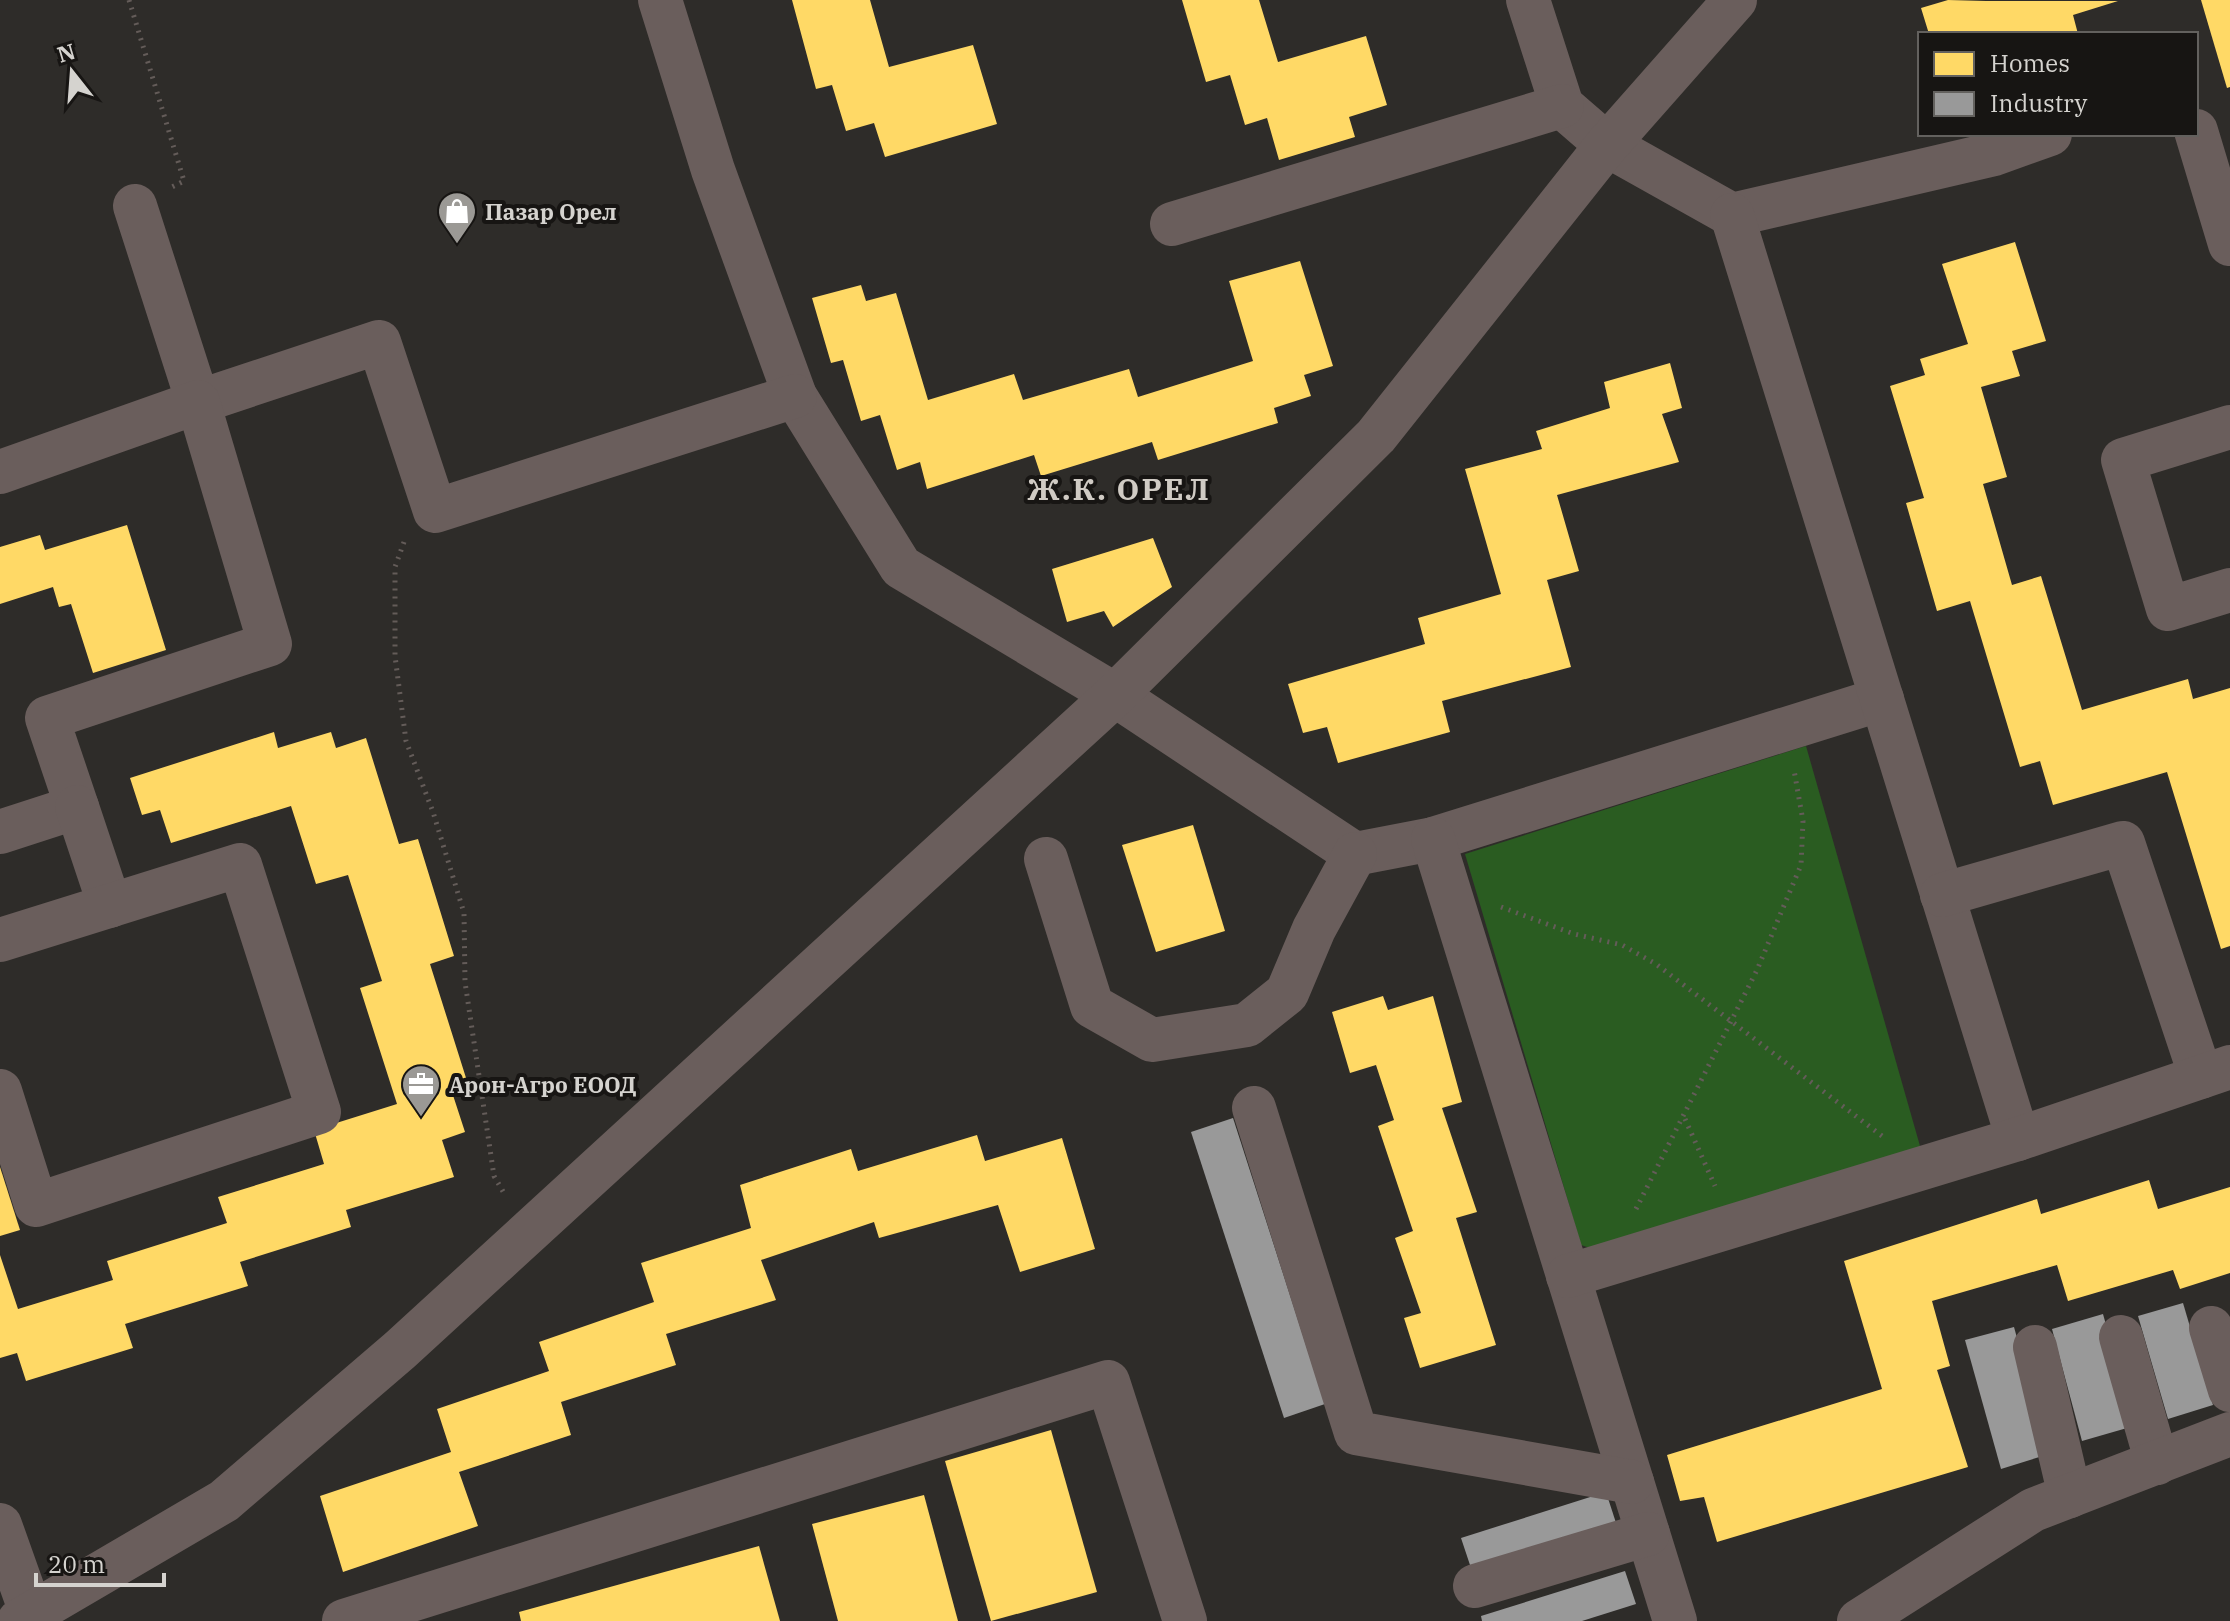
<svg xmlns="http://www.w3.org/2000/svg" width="2230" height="1621" font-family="'IBM Plex Serif',serif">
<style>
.green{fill:#2a5c21}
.homes{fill:#ffd966}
.industry{fill:#999}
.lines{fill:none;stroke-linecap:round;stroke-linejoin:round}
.path{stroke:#645c59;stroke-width:5;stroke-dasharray:2 6;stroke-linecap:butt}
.minor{stroke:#6a5e5c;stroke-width:44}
.labels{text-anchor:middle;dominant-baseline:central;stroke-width:8;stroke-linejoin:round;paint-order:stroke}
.poi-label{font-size:22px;font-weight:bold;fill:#d5d3cf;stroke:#171513;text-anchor:start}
.district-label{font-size:30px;font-weight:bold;letter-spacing:2px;fill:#d0cbc4;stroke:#171513}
</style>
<rect width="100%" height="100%" fill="#2e2c29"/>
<path class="green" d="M1806 746 1922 1153 1602 1252 1581 1245 1465 854Z"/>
<g class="homes">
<path d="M792 0H870L889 67 973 45 997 124 885 157 874 123 846 131 832 85 816 89Z"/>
<path d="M1182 0H1259L1278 62 1366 36 1387 105 1349 117 1355 137 1279 160 1267 118 1245 125 1230 75 1206 82Z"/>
<path d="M1948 0 1986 1H2118L2073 15 2078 34H1929L1921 8Z"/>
<path d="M2201 0H2230V87L2227 88Z"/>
<path d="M2015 242 2046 341 2012 351 2020 376 1981 387 2007 477 1983 484 2012 585 2041 576 2082 710 2188 679 2193 699 2230 688V946L2221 949 2167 772 2053 805 2040 761 2020 767 1970 601 1937 611 1906 503 1924 498 1890 386 1925 375 1920 359 1968 344 1942 264Z"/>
<path d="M1300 261 1333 366 1304 375 1311 396 1274 408 1278 423 1158 460 1152 442 1041 476 1034 455 927 489 920 462 897 470 880 415 861 421 843 360 831 363 812 298 861 285 866 301 896 293 928 400 1014 374 1023 400 1129 369 1138 397 1253 361 1229 281Z"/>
<path d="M1670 363 1682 408 1662 414 1679 462 1557 495 1579 571 1547 580 1571 667 1442 701 1450 732 1338 763 1327 727 1303 733 1288 684 1425 644 1418 618 1501 594 1465 469 1542 449 1536 431 1610 408 1604 382Z"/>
<path d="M127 525 166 650 93 673 71 604 59 607 53 587 0 604V547L40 535 45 550Z"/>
<path d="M1153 538 1172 587 1113 627 1104 611 1067 622 1052 569Z"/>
<path d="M274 732 278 748 331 732 336 748 366 738 399 844 418 839 454 956 430 964 467 1081 450 1086 465 1132 442 1140 454 1177 346 1210 351 1227 240 1262 248 1286 125 1324 133 1348 26 1381 17 1353 0 1358V1255L18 1309 113 1280 107 1261 227 1223 218 1197 324 1164 314 1130 397 1104 360 988 382 981 348 875 316 884 291 806 171 843 160 810 142 815 130 778Z"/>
<path d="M1193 825 1225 931 1156 952 1122 845Z"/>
<path d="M1383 996 1388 1010 1433 996 1462 1102 1442 1108 1477 1212 1456 1218 1496 1345 1420 1368 1404 1318 1421 1313 1395 1238 1413 1231 1378 1126 1394 1120 1376 1065 1350 1073 1332 1012Z"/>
<path d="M977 1135 985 1161 1062 1138 1095 1249 1020 1272 998 1205 879 1238 874 1222 761 1260 776 1300 666 1334 676 1365 561 1402 571 1435 459 1472 478 1526 343 1572 320 1496 451 1452 437 1409 549 1371 539 1342 654 1302 641 1263 751 1228 740 1185 851 1149 858 1171Z"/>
<path d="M0 1167 20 1230 0 1236Z"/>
<path d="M2149 1180 2158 1209 2230 1187V1273L2180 1289 2173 1270 2068 1301 2057 1265 1932 1301 1950 1366 1937 1370 1968 1467 1717 1542 1704 1497 1680 1501 1667 1455 1882 1389 1844 1261 2037 1199 2041 1214Z"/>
<path d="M1051 1430 1097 1592 991 1621 945 1461Z"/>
<path d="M924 1495 958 1621H838L812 1524Z"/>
<path d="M759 1546 780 1621H521L519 1612Z"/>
</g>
<g class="industry">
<path d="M1233 1118 1325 1404 1284 1418 1191 1132Z"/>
<path d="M2183 1303 2213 1405 2168 1419 2138 1316Z"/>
<path d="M2103 1314 2134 1426 2082 1441 2052 1329Z"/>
<path d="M2014 1327 2049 1454 2001 1469 1965 1340Z"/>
<path d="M1606 1492 1617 1526 1472 1571 1461 1538Z"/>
<path d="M1625 1571 1636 1604 1582 1621H1482L1481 1616Z"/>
</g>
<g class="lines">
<g class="path">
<path d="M129 0 184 181 172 187"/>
<path d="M404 542 395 567V656L406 741 433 812 464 913 465 982 494 1176 505 1195"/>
<path d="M1501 907 1574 934 1622 945 1656 964 1882 1136"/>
<path d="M1685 1119 1715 1186"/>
<path d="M1636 1209 1757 970 1801 865 1803 821 1794 770"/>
</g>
<g class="minor">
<path d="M660 0 713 170 795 396 901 567 1115 695 1355 854 1433 839 1882 699"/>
<path d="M1528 0 1562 106 1607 145 1732 215 1994 154 2050 134"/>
<path d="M2196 131 2230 244"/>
<path d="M135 206 198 402 379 342 435 511 795 396"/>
<path d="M1732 215 2018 1139"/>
<path d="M1172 224 1562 106"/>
<path d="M2230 427 2123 460 2168 609 2230 590"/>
<path d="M0 472 198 402 270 644 47 718 77 807 0 832"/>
<path d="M77 807 110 906"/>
<path d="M1433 839 1675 1621"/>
<path d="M1046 859 1092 1006 1152 1040 1247 1025 1287 993 1314 929 1355 854"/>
<path d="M1942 895 2123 843 2201 1077"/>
<path d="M0 940 240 865 319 1112 36 1205 0 1091"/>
<path d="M1254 1108 1356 1433 1632 1482"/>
<path d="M1568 1276 2018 1139 2230 1067"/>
<path d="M2211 1328 2230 1390"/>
<path d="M2121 1337 2157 1463"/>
<path d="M2035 1347 2070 1496"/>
<path d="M0 1525 32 1615"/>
<path d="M1475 1586 1648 1534"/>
<path d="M19 1621 224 1501 400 1350 1115 695 1376 436 1607 145 1735 0"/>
<path d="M344 1621 1108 1382 1185 1621"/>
<path d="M1859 1621 2033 1510 2230 1434"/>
</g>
</g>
<defs>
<g id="shop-pin" transform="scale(2)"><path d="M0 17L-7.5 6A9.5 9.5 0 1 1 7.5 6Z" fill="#9b9995" stroke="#171513"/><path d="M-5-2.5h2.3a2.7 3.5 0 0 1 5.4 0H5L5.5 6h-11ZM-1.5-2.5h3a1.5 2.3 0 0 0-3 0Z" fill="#fff"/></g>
<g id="office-pin" transform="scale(2)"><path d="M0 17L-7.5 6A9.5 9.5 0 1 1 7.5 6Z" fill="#9b9995" stroke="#171513"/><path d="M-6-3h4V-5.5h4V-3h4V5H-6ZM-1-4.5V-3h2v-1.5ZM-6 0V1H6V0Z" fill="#fff"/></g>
</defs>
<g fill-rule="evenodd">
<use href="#shop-pin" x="457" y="211"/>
<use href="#office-pin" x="421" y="1084"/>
</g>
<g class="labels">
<g class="poi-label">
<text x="485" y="211">Пазар Орел</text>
<text x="449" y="1084">Арон-Агро ЕООД</text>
</g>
<g class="district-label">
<text x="1119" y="488">Ж.К. ОРЕЛ</text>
</g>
</g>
<rect x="1918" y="32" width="280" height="104" fill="#171513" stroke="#63615e" stroke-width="2"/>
<rect x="1934" y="52" width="40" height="24" fill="#ffd966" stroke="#63615e" stroke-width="2"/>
<text x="1990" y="72" font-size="24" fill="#d5d3cf">Homes</text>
<rect x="1934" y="92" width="40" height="24" fill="#999999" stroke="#63615e" stroke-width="2"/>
<text x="1990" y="112" font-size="24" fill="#d5d3cf">Industry</text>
<g transform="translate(72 72) rotate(343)" stroke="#171513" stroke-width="6" paint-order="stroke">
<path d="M0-6L14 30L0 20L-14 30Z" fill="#d5d3cf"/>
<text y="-12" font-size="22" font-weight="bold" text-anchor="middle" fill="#d5d3cf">N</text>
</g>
<path d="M36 1573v12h128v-12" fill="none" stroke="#d5d3cf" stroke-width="4"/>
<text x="48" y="1573" font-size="24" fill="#d5d3cf" stroke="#171513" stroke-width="6" paint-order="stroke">20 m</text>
</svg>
